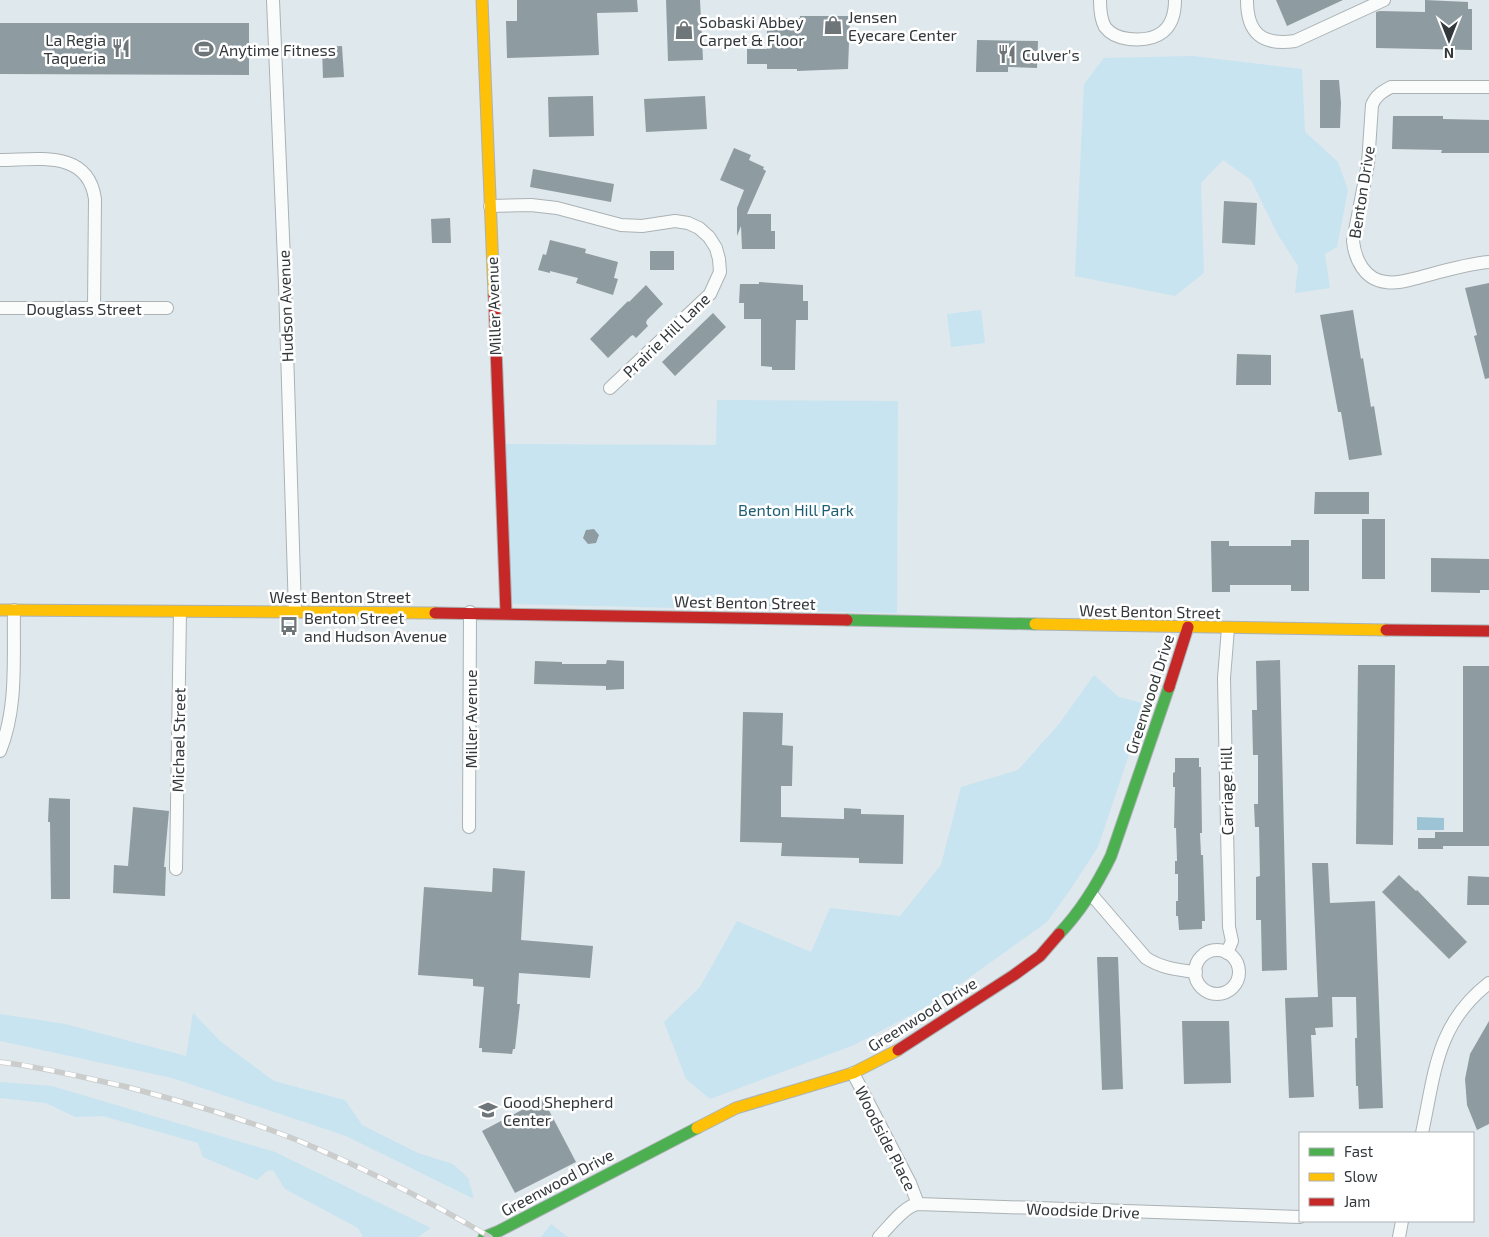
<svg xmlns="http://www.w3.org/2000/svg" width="1489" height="1237" font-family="'Exo 2',sans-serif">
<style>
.green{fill:#c8e4f0}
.water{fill:#9dc4d4}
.building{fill:#8e9ba1}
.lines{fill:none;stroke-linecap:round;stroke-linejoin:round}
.street-casing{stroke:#abb2b4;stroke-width:14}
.fast-casing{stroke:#abb2b4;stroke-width:13}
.slow-casing{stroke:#abb2b4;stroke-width:13}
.jam-casing{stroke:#abb2b4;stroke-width:13}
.street{stroke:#fafcfc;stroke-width:12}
.fast{stroke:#4caf50;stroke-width:11}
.slow{stroke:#ffc107;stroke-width:11}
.jam{stroke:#c62828;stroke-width:11}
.rail-casing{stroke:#cbcdcd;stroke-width:5.5}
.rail{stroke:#fff;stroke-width:4;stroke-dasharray:11;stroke-linecap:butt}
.labels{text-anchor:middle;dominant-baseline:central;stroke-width:5;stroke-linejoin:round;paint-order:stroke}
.poi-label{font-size:16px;fill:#32383b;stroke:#fff;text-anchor:start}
.street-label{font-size:16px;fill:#32383b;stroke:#fff}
.park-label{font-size:16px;fill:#1d5e75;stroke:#fff}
</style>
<rect width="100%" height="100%" fill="#dfe8ec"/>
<g class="green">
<path d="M1193 56 1302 69 1305 132 1338 162 1348 190 1337 247 1325 254 1330 288 1295 293 1298 266 1278 235 1251 180 1223 160 1201 183 1204 273 1175 296 1075 276 1084 84 1104 58Z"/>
<path d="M981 310 985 343 951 347 947 314Z"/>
<path d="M717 400 898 401 897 613 504 604 498 444 716 445Z"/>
<path d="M1094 675 1119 697 1146 704 1098 847 1070 890 1047 922 935 1002 854 1045 710 1099 686 1079 664 1022 700 987 737 921 811 952 830 908 900 916 941 865 961 787 1018 770 1059 724Z"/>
<path d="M193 1013 220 1041 274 1081 345 1100 362 1125 418 1153 453 1164 468 1178 474 1199 346 1136 172 1078 0 1041V1014L65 1024 186 1056Z"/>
<path d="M0 1082 52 1086 275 1152 431 1228 418 1237H363L358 1228 285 1189 273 1170 267 1171 257 1180 203 1157 198 1143 103 1116 75 1117 46 1103 0 1098Z"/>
<path d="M551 1224 568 1237H541Z"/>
</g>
<path class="water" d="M1417 817 1444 818V830H1417Z"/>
<g class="building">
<path d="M517 0H637L638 12 597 13 599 55 507 58 506 21H517Z"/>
<path d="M666 0H700L703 60 668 61Z"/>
<path d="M1276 0H1343L1287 26Z"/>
<path d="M1425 0 1468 2V9H1472V50L1376 48V12L1380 11 1425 12Z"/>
<path d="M800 16H850L848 69 797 71V69H767V64H747V49H767V18H800Z"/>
<path d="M0 23H249V75L0 74Z"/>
<path d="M977 40 1038 41 1037 68 1008 67V72H976Z"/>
<path d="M342 46 344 77 323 78 322 47Z"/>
<path d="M1320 80H1339L1341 103 1340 128H1320Z"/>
<path d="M593 96 594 136 549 137 548 97Z"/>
<path d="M705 96 707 129 646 132 644 99Z"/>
<path d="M1393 116H1443V119L1489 120V153H1441L1442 150 1392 149Z"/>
<path d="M734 148 751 155 749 160 764 167 763 169 766 171 747 214H771V231H775V249H742L741 226 737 236V208L744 190 720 180Z"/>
<path d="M533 169 614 184 611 202 530 187Z"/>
<path d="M1224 201 1257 203 1255 245 1222 243Z"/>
<path d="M450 218 451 243H432L431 219Z"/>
<path d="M550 240 586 249 585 253 618 262 614 278 618 279 613 295 576 283 578 278 550 271V273L538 270 543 254 546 255Z"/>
<rect x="650" y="251" width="24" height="19"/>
<path d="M759 282 803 285V301H808V320H796L795 370H772V367L761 366V319H744V303H739L740 284H759Z"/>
<path d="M1489 283V378L1485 379 1474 336 1477 335 1465 288Z"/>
<path d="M646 285 663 304 647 320 646 323 648 326 636 338 633 335 631 336 608 358 590 339 628 301 629 302Z"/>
<path d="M1353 310 1361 359 1363 358 1371 407 1374 406 1382 455 1349 460 1341 412H1338L1320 315Z"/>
<path d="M713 313 726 327 675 376 662 362Z"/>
<path d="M1237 354 1271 355V385H1236Z"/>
<path d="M1315 492H1369V514H1314Z"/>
<rect x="1362" y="519" width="23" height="60"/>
<path d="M594 529 599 535 596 543 588 544 583 538 586 530Z"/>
<path d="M1291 540H1309V591H1291V585H1230V592H1212L1211 541H1229V546H1291Z"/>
<path d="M1431 558 1489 559V590H1480V593L1431 592Z"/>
<path d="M607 660 624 661V689L606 690V686L534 684 535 661 562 662V664H606Z"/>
<path d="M1280 660 1287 970 1262 971 1261 920H1256V877L1260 876 1259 827H1255L1254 804H1258V755H1253L1252 710H1257L1256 661Z"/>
<path d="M1358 665H1395L1393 845 1356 844Z"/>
<path d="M1463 666H1489V846H1443V849H1418V838H1435V832H1463Z"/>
<path d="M743 712 783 713 782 745 793 746 792 786H781V817L844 819V808L861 809V814L904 815 903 864 859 863V858L781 856 782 843 740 842Z"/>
<path d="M1175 758H1199V767H1201L1202 833H1200L1201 855H1203L1205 921H1202V929L1179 930 1178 916H1176V901H1178V874H1175V861H1177L1176 828H1174L1175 787H1173V773L1175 772Z"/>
<path d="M49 798 70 799V899H51L50 822H48Z"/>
<path d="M133 807 169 811 164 867H166L165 896 113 893 114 865 128 866Z"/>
<path d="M1312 863H1328L1330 903 1375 901 1383 1108 1359 1109 1358 1086H1356L1355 1038H1357L1356 997H1332L1333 1027 1315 1028 1316 1035H1311L1314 1097 1289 1098 1285 998 1318 997Z"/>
<path d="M493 868 525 871 521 940 593 946 590 978 519 973 517 1004H520L515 1049H513L512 1054 482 1052V1048H479L484 987 473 986V979L418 975 424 887 492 892Z"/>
<path d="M1399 875 1416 891 1417 890 1467 942 1449 959 1382 892Z"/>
<path d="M1468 876 1489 877V905H1467Z"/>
<path d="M1097 957H1118L1123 1089 1102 1090Z"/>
<path d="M1182 1021H1229L1231 1083 1184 1084Z"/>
<path d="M1489 1021V1124L1477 1130 1467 1105 1465 1079 1470 1054Z"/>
<path d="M543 1099 576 1162 515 1193 482 1131Z"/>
</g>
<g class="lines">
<g class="street-casing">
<g id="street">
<path d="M273 0 285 284 295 612"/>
<path d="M1100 0C1100 8 1101 20 1105 27 1111 35 1120 38 1129 39 1158 42 1175 30 1175 0"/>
<path d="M1247 0C1247 33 1262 46 1295 41L1384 0"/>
<path d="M1489 87H1391C1382 92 1376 95 1372 105L1368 164 1353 241C1355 260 1365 280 1386 282 1398 284 1409 280 1421 277 1443 271 1466 264 1489 262"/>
<path d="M0 160C37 160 88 149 95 199L94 308"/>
<path d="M490 206 531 205 557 208 621 225 642 226 675 221 688 223 699 228 709 237 716 248 719 259 720 272 710 294 610 388"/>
<path d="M0 308H167"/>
<path d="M0 751C18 707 13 657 14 610"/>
<path d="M469 827 470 612"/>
<path d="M176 869 180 612"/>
<path d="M1091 894 1146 958C1161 968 1178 970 1196 972"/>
<circle cx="1217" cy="972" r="22"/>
<path d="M1227 953 1232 941 1229 927 1224 678 1228 628"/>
<path d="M853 1073 910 1183 918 1204"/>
<path d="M1422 1133C1435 1073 1436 1024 1489 983"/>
<path d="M879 1237C888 1228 905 1205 918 1204L1300 1217"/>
<path d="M1399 1237 1402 1221"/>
</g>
</g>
<g class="fast-casing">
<g id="fast">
<path d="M847 620 1035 624"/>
<path d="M1059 934C1081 911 1097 885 1111 856L1169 687"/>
<path d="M484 1237 499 1231 697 1128"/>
</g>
</g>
<g class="slow-casing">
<g id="slow">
<path d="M482 0 494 295"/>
<path d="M0 610 435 613"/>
<path d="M1035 624 1386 630"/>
<path d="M697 1128 736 1108 853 1073 898 1050"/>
</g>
</g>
<g class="jam-casing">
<g id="jam">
<path d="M494 295 506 613"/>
<path d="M435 613 847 620"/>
<path d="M1386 630 1489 631"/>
<path d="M1169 687 1188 627"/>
<path d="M898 1050 1014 975 1040 956 1059 934"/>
</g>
</g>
<use href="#street" class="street"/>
<use href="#fast" class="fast"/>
<use href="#slow" class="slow"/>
<use href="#jam" class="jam"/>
<g class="rail-casing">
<path id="rail" d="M0 1062C41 1067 82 1077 123 1086 184 1102 246 1119 304 1143 368 1170 431 1202 490 1237"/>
</g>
<use href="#rail" class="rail"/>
</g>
<defs>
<g id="shop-bare" transform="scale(1.5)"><path d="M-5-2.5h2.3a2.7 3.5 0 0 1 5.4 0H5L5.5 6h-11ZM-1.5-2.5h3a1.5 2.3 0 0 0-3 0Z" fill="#6f7679" stroke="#fff" stroke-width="2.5" paint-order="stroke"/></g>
<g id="restaurant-bare" transform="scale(1.5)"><path d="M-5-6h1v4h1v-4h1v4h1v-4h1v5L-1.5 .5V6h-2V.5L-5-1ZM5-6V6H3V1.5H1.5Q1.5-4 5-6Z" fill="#6f7679" stroke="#fff" stroke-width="2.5" paint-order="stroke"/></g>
<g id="stadium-bare" transform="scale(1.5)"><path d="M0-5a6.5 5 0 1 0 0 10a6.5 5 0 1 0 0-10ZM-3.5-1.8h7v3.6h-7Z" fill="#6f7679" stroke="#fff" stroke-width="2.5" paint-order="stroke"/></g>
<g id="bus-bare" transform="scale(1.5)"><path d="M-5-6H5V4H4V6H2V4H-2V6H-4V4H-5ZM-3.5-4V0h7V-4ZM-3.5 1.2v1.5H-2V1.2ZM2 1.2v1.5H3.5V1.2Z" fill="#6f7679" stroke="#fff" stroke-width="2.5" paint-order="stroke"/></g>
<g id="school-bare" transform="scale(1.5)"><path d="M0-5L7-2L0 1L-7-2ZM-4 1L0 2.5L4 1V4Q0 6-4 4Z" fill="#6f7679" stroke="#fff" stroke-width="2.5" paint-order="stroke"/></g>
</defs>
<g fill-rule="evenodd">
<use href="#shop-bare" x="833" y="25"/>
<use href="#shop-bare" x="684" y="30"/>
<use href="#restaurant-bare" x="121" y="48"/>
<use href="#stadium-bare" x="204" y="49"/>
<use href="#restaurant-bare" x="1007" y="54"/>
<use href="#bus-bare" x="289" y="626"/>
<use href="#school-bare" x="488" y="1110"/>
</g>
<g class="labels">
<g class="poi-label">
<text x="848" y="16">Jensen<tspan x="848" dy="18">Eyecare Center</tspan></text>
<text x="699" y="21">Sobaski Abbey<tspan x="699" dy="18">Carpet &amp; Floor</tspan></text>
<text x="106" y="39" text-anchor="end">La Regia<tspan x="106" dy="18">Taqueria</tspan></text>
<text x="219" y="49">Anytime Fitness</text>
<text x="1022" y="54">Culver's</text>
<text x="304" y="617">Benton Street<tspan x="304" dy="18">and Hudson Avenue</tspan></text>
<text x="503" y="1101">Good Shepherd<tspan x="503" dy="18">Center</tspan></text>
</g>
<g class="street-label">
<text transform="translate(1361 192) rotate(-81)">Benton Drive</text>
<text transform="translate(285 306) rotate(-92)">Hudson Avenue</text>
<text transform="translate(493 306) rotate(-92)">Miller Avenue</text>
<text x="84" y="308">Douglass Street</text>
<text transform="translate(666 335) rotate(-44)">Prairie Hill Lane</text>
<text x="340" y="596">West Benton Street</text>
<text transform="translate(745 602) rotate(1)">West Benton Street</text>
<text transform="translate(1150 611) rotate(1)">West Benton Street</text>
<text transform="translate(1149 694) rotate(-72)">Greenwood Drive</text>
<text transform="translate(470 719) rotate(-90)">Miller Avenue</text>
<text transform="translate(178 740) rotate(-89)">Michael Street</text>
<text transform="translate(1226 791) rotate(-91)">Carriage Hill</text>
<text transform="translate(922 1014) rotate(-32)">Greenwood Drive</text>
<text transform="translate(886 1138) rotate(63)">Woodside Place</text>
<text transform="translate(557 1182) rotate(-28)">Greenwood Drive</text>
<text transform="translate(1083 1210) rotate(2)">Woodside Drive</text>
</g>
<g class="park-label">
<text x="796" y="509">Benton Hill Park</text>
</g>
</g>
<rect x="1299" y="1132" width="175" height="90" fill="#ffffff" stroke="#adafb1"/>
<rect x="1309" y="1148" width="25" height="8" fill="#4caf50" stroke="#adafb1"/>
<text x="1344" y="1157" font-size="15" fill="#32383b">Fast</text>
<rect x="1309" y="1173" width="25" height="8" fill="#ffc107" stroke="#adafb1"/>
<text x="1344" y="1182" font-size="15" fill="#32383b">Slow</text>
<rect x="1309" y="1198" width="25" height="8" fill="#c62828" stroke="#adafb1"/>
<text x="1344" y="1207" font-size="15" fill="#32383b">Jam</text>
<g transform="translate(1449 40) rotate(180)" stroke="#ffffff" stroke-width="4" paint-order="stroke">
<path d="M0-4L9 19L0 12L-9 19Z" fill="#32383b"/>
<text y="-8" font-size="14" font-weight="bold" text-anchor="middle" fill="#32383b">N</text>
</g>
</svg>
